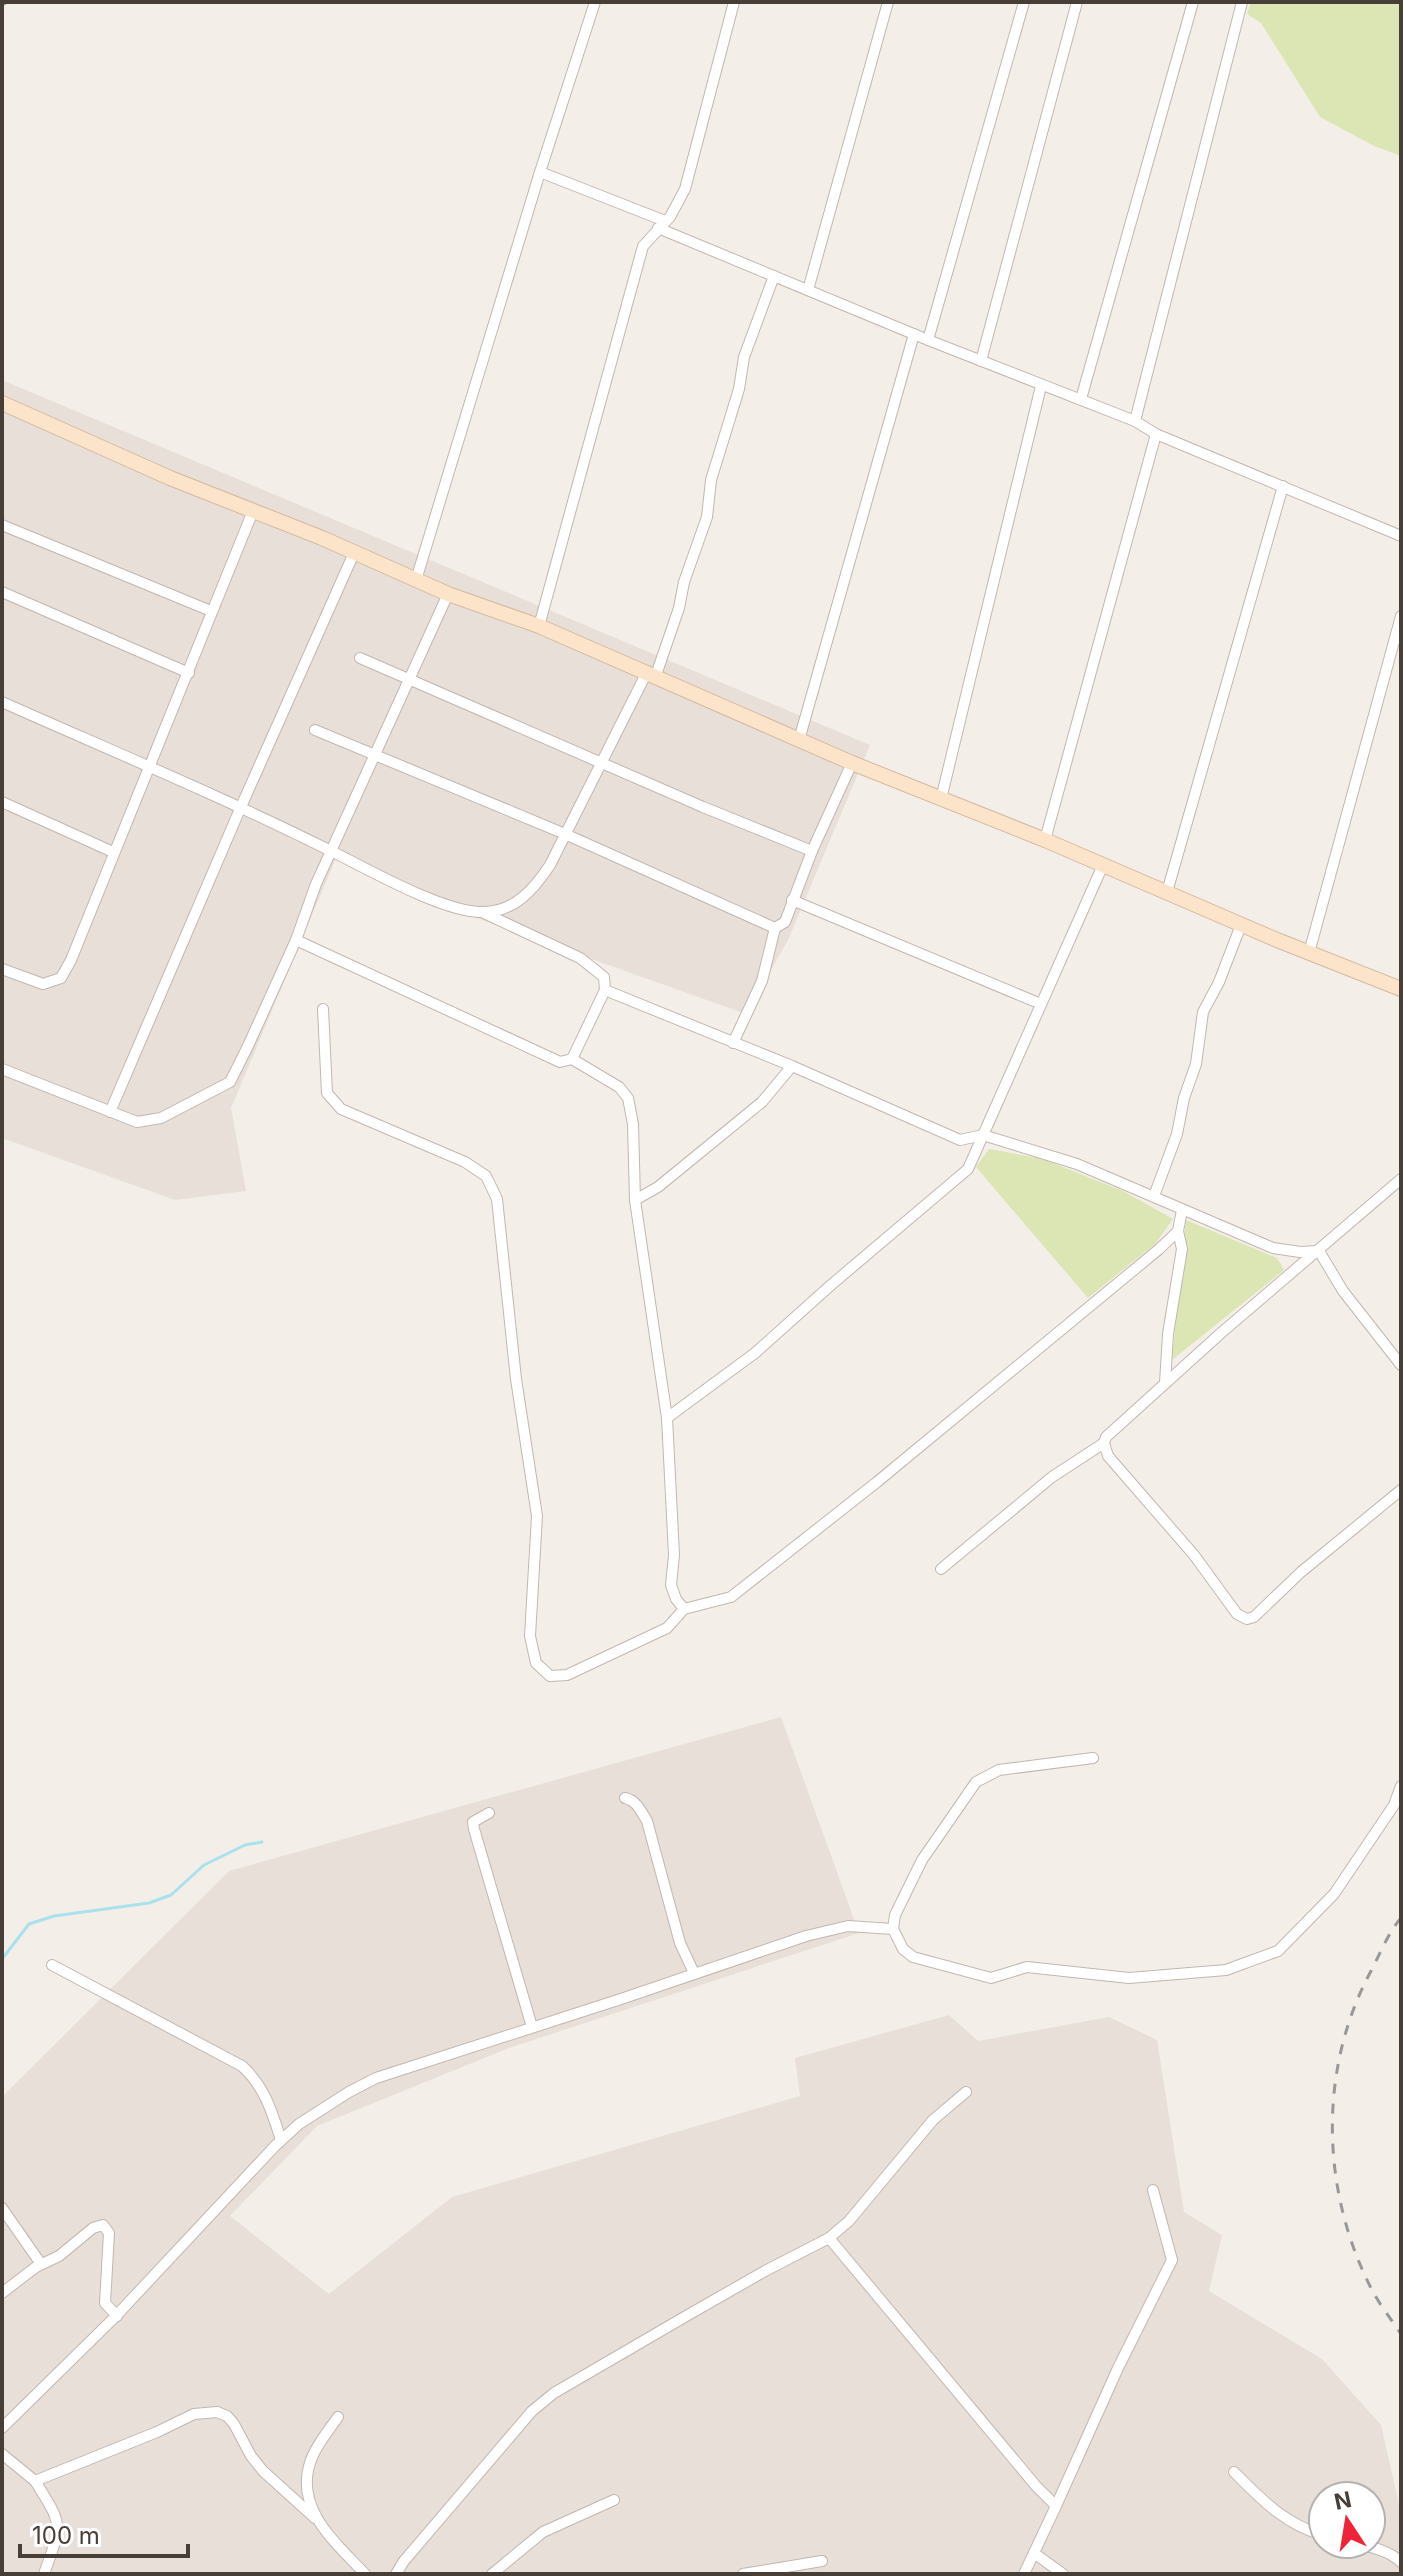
<svg xmlns="http://www.w3.org/2000/svg" width="1403" height="2576" font-family="Inter,sans-serif">
<style>
.residential{fill:#e7dfd8;fill-rule:evenodd}
.green{fill:#dbe6b4}
.lines{fill:none;stroke-linecap:round;stroke-linejoin:round}
.stream{stroke:#a9e1ed;stroke-width:3}
.street-casing{stroke:#c2b7af;stroke-width:12}
.secondary-casing{stroke:#d4b99e;stroke-width:16}
.street{stroke:#fff;stroke-width:10}
.secondary{stroke:#fce4cb;stroke-width:14}
.rail{stroke:#989898;stroke-width:3;stroke-dasharray:10 10;stroke-linecap:butt}
</style>
<rect width="100%" height="100%" fill="#f4eee9"/>
<g class="residential">
<path d="M2 380 870 745 788 940 746 1014 474 917 336 858 231 1108 246 1191 175 1200 2 1138Z"/>
<path d="M781 1717 859 1933 509 2048 317 2126 230 2216 329 2294 452 2197 800 2096 795 2058 949 2015 978 2041 1109 2017 1157 2040 1184 2212 1222 2235 1209 2291 1322 2359 1381 2425 1401 2513V2574H2V2097L229 1871ZM1323 2496H1371V2544H1323Z"/>
</g>
<g class="green">
<path d="M1251 2H1401V156L1374 146 1320 117 1261 23 1247 14Z"/>
<path d="M989 1149 1043 1159 1123 1191 1173 1219 1156 1243 1088 1298 976 1167Z"/>
<path d="M1186 1220 1277 1258 1284 1270 1172 1360Z"/>
</g>
<g class="lines">
<path class="stream" d="M2 1959 29 1924 54 1916 149 1903 171 1895 204 1865 245 1845 262 1842"/>
<g class="street-casing">
<g id="street">
<path d="M540 172 665 221"/>
<path d="M658 228 928 340 1135 421 1156 434 1401 536"/>
<path d="M808 290 888 2"/>
<path d="M928 340 1024 2"/>
<path d="M981 361 1077 2"/>
<path d="M1081 399 1193 2"/>
<path d="M1135 421 1242 2"/>
<path d="M2 525 211 611"/>
<path d="M416 580 540 172 595 2"/>
<path d="M2 592 189 673"/>
<path d="M539 626 643 246 670 217 685 189 734 2"/>
<path d="M360 658 703 807 812 851"/>
<path d="M655 678 679 608 684 582 707 517 711 480 739 389 744 357 774 276"/>
<path d="M2 702C112 751 223 797 331 851 368 869 444 913 483 912 515 912 534 889 550 865L646 674"/>
<path d="M315 730 565 834 775 928 785 922 812 851 852 763"/>
<path d="M799 740 914 334"/>
<path d="M941 799 1041 386"/>
<path d="M2 802 113 852"/>
<path d="M1045 840 1156 434"/>
<path d="M1167 892 1283 486"/>
<path d="M792 900 1041 1004"/>
<path d="M296 940 560 1062 572 1059 605 990 604 977 580 958 484 913"/>
<path d="M1309 953 1401 616"/>
<path d="M2 969 43 984 61 978 71 960 253 511"/>
<path d="M605 990 792 1066 960 1140 983 1135 1077 1164 1273 1248 1300 1252 1319 1251 1343 1291 1401 1365"/>
<path d="M323 1009 327 1093 341 1109 465 1162 486 1176 497 1199 516 1379 537 1516 530 1636 536 1663 550 1676 567 1675 667 1628 684 1609"/>
<path d="M733 1043 762 981 775 928"/>
<path d="M572 1059 619 1087 628 1098 633 1124 635 1200 667 1418 674 1555 671 1585 676 1599 684 1609 731 1597 877 1482 1158 1250 1178 1231 1182 1210"/>
<path d="M2 1069 137 1122 161 1118 230 1082 248 1046 296 940 316 884 448 594"/>
<path d="M110 1112 240 809 354 553"/>
<path d="M1401 1179 1221 1333 1106 1437 1104 1443 1108 1456 1194 1555 1237 1614 1247 1619 1254 1617 1301 1572 1401 1490"/>
<path d="M1154 1196 1177 1134 1184 1098 1196 1064 1203 1012 1219 982 1241 925"/>
<path d="M635 1200 658 1187 762 1102 792 1066"/>
<path d="M1165 1383 1168 1334 1182 1249 1178 1231"/>
<path d="M667 1418 755 1353 831 1285 968 1169 1103 865"/>
<path d="M941 1569 1052 1477 1104 1443"/>
<path d="M1093 1758 999 1770 976 1782 922 1860 895 1915 893 1929 903 1949 913 1957 991 1978 1027 1967 1129 1978 1226 1970 1278 1951 1334 1894 1394 1805 1401 1786"/>
<path d="M625 1798C636 1800 641 1811 647 1821L680 1943 694 1973"/>
<path d="M489 1813 473 1822 474 1829 532 2027"/>
<path d="M52 1965 242 2066C265 2087 272 2112 281 2140"/>
<path d="M2 2208 41 2264"/>
<path d="M829 2238 1036 2486 1056 2506 1024 2574"/>
<path d="M2 2293 36 2267 59 2256 93 2228 103 2225 109 2233 105 2303 117 2316"/>
<path d="M338 2417C329 2430 316 2445 311 2460 293 2508 336 2543 365 2574"/>
<path d="M2 2428 115 2317 275 2146 299 2124 349 2092 376 2078 621 1999 806 1936 848 1926 893 1929"/>
<path d="M2 2454 35 2481 157 2432 194 2414 217 2412 227 2416 234 2424 251 2456 263 2471 315 2518"/>
<path d="M1234 2472C1260 2498 1285 2525 1323 2535"/>
<path d="M35 2481C64 2527 62 2523 44 2574"/>
<path d="M1056 2506 1118 2368 1172 2260 1153 2190"/>
<path d="M1359 2544C1375 2548 1389 2551 1401 2562"/>
<path d="M1034 2553 1063 2574"/>
<path d="M396 2574 404 2561 532 2411 554 2393 688 2315 765 2271 829 2238 849 2221 933 2120 966 2092"/>
<path d="M492 2574 543 2532 614 2500"/>
<path d="M743 2574 822 2561"/>
</g>
</g>
<g class="secondary-casing">
<path id="secondary" d="M2 403 170 478 322 538 448 594 539 626 852 763 1045 840 1277 940 1401 989"/>
</g>
<use href="#street" class="street"/>
<use href="#secondary" class="secondary"/>
<g class="rail">
<path d="M2 5 7 2"/>
<path d="M1401 1918C1388 1933 1380 1954 1371 1971 1318 2069 1321 2190 1371 2288 1379 2304 1391 2319 1401 2334"/>
</g>
</g>
<rect width="1403" height="2576" fill="none" stroke="#473e38" stroke-width="8"/>
<g transform="translate(1347 2520) rotate(348)"><circle r="38" fill="#ffffff" stroke="#b5b2af" stroke-width="2"/>
<path d="M0-6L14 30L0 20L-14 30Z" fill="#ef2537"/>
<text y="-12" font-size="22" font-weight="bold" text-anchor="middle" fill="#473e38">N</text>
</g>
<path d="M20 2544v12h168v-12" fill="none" stroke="#473e38" stroke-width="4"/>
<text x="32" y="2544" font-size="24" fill="#473e38" stroke="#ffffff" stroke-width="6" paint-order="stroke">100 m</text>
</svg>
